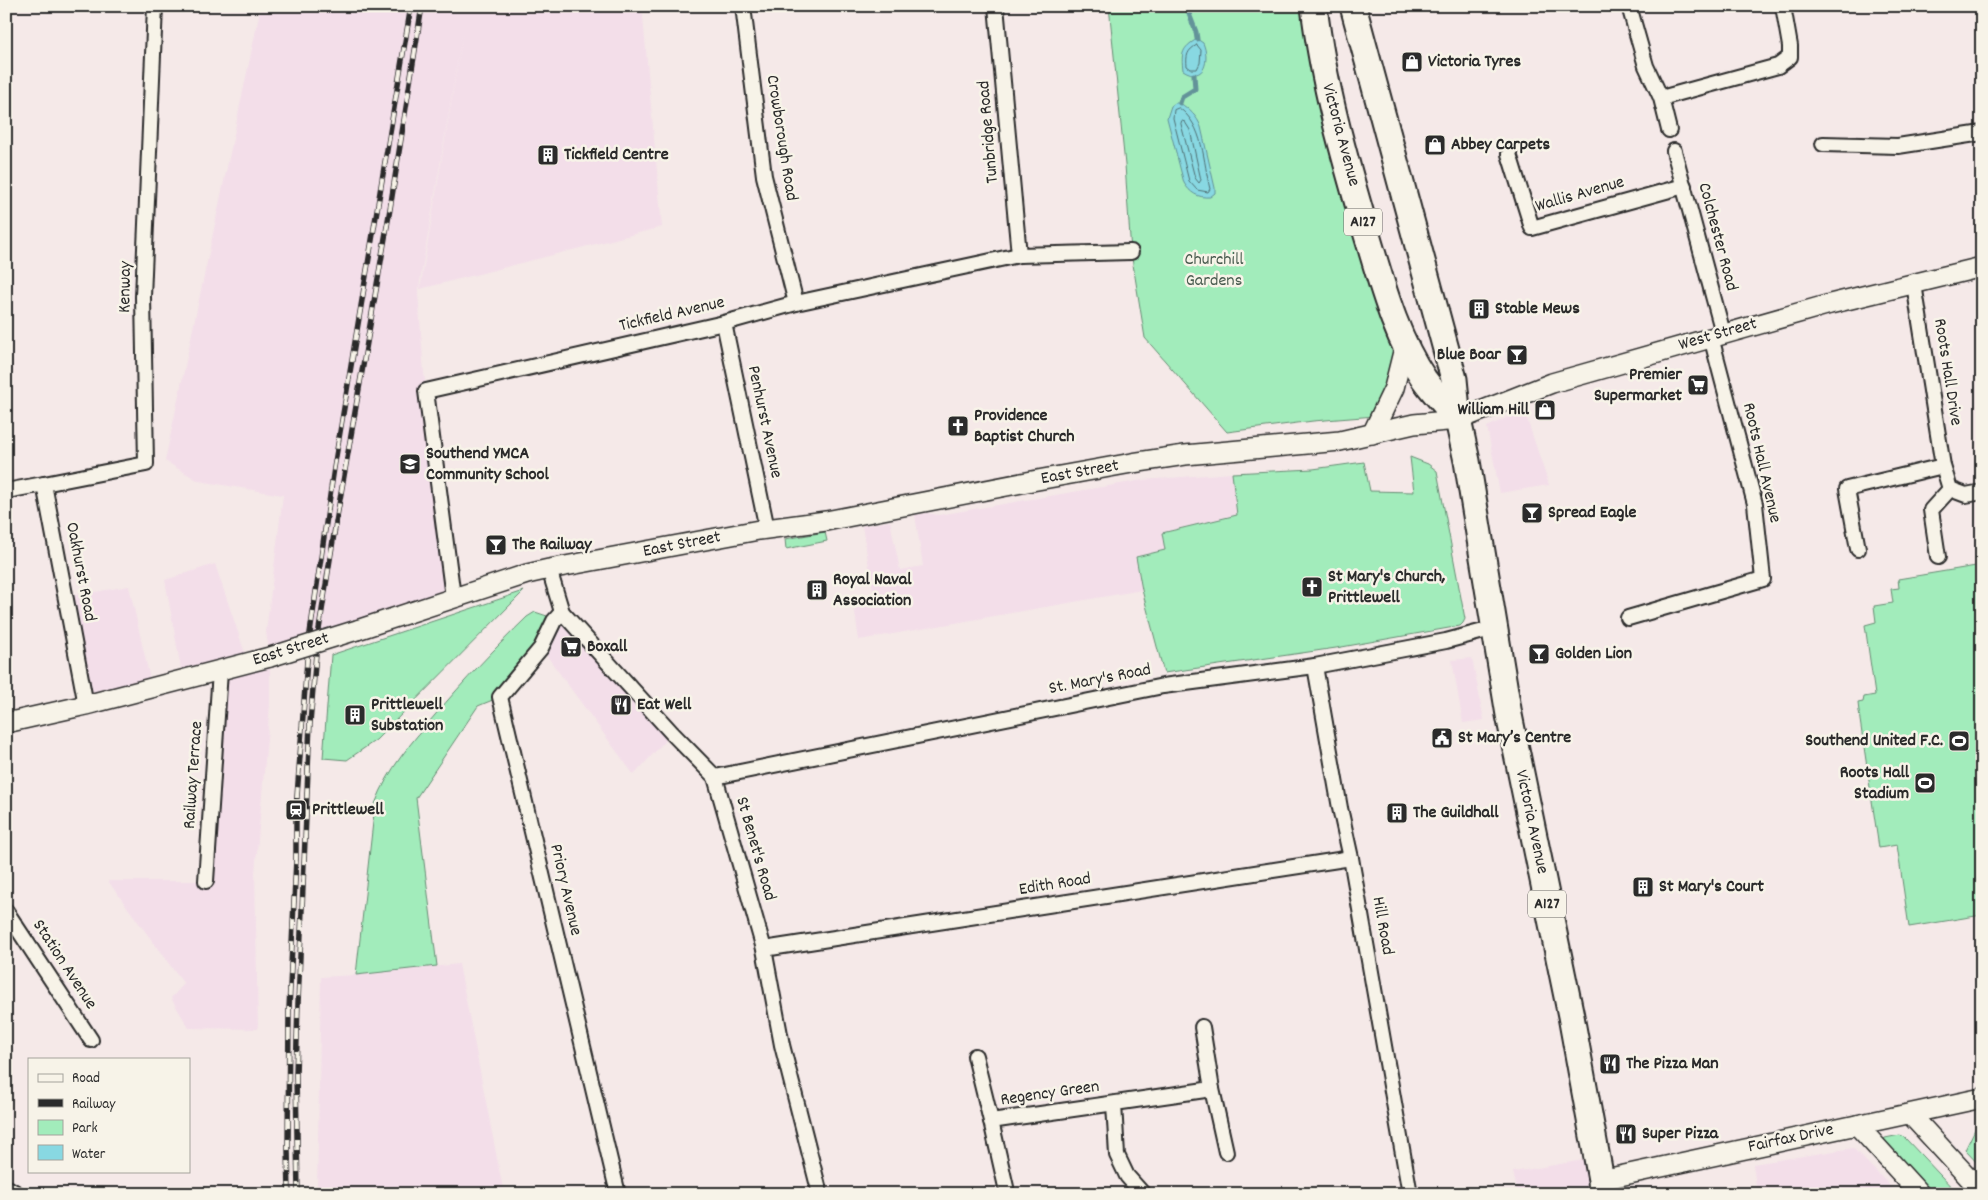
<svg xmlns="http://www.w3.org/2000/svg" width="1988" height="1200" font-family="Dekko,sans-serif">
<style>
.built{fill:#f3dee9}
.green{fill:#a2ecbb;stroke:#668c73}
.water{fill:#88d8e2;stroke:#639399}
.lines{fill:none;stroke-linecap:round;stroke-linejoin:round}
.shore{stroke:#507074;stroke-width:1}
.stream{stroke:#639399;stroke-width:5}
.street-casing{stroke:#2b2b2b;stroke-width:18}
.secondary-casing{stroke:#2b2b2b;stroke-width:22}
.highway-casing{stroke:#2b2b2b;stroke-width:29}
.street{stroke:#f7f3e8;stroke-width:14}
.secondary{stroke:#f7f3e8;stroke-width:19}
.highway{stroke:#f7f3e8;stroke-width:25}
.rail-casing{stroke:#2b2b2b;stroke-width:5.5}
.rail{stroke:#f7f3e8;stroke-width:4;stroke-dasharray:11;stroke-linecap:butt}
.secondary-bridge-casing{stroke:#2b2b2b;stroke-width:22;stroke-linecap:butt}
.secondary-bridge{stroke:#f7f3e8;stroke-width:19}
.labels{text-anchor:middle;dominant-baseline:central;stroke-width:5;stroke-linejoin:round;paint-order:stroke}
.shield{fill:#f7f3e8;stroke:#686764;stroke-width:1}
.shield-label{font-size:16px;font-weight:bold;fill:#2b2b2b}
.poi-label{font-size:18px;font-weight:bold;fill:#2b2b2b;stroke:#f7f3e8;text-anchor:start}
.street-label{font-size:18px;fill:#2b2b2b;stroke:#f7f3e8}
.park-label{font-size:18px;fill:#495b4f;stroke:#f7f3e8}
</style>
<rect width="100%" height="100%" fill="#f5e9e8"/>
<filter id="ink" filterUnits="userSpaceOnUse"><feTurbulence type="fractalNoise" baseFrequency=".02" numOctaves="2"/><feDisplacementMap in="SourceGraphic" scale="10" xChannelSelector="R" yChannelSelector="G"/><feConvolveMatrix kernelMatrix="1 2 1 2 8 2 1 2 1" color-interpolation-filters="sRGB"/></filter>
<g filter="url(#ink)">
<g class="built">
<path d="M261 6H642L662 227 420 289 463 31 418 293 424 373 453 597 270 657V705L255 873 258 1029 189 1028 171 998 184 984 108 881H205L220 671 183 680 165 580 215 564 248 662 270 657 266 632 283 495 199 481 165 461Z"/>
<path d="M1524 410 1549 485 1500 493 1487 427Z"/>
<path d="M1232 473 1237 515 1162 533 1165 550 1136 557 1142 590 859 640 853 599 874 595 862 526 890 521 900 570 923 566 915 515 927 513 939 515 1143 480Z"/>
<path d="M129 586 152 688 86 705 66 597Z"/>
<path d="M562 612 672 733 634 775 541 648Z"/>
<path d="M1472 658 1484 720 1463 723 1452 660Z"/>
<path d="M459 964 504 1194H317L321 977 356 975Z"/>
<path d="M1853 1148 1898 1194H1757L1753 1164Z"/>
<path d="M1589 1159 1592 1194H1518L1513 1172Z"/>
</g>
<g class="green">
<path d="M1109 6H1316L1405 344 1375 416 1313 421 1227 432 1145 338 1131 252 1125 165Z"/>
<path d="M1410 457 1428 464 1437 471 1465 619 1463 623 1460 626 1336 648 1164 673 1142 590 1136 557 1165 550 1162 533 1237 515 1232 473 1313 469 1364 462 1370 491 1414 492Z"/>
<path d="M825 532 827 541 786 549 785 539Z"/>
<path d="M1982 565V915L1909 927 1897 845 1879 848 1860 720 1858 703 1863 702 1864 697 1875 695 1865 625 1876 622 1874 606 1893 603 1891 589 1899 588 1898 579Z"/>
<path d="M524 591 376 740 347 760 323 758 331 655Z"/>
<path d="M535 612 547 616V624L541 648 500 697 478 706 416 798 437 966 356 975 375 804C389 768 410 744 435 715 464 681 494 649 527 617Z"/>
<path d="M1982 1122V1168L1965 1150 1978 1123Z"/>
<path d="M1900 1135 1905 1138 1958 1194H1928L1880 1144 1885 1138Z"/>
</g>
<g class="water">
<path d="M1197 39 1203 43C1210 59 1205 84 1183 70 1181 53 1182 48 1197 39Z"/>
<path d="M1175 103H1180C1189 109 1197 116 1201 127L1215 188V193L1210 197C1198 198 1190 193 1184 183L1167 118 1171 106Z"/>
</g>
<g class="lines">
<g class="shore">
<path d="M1197 45 1201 50 1200 63 1197 69H1191L1187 66C1186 56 1187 50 1197 45Z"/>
<path d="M1179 108C1204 125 1203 162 1210 189L1208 192 1197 190 1189 181 1173 118 1174 110Z"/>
<path d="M1182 121 1185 122 1190 130 1201 180 1199 183 1195 178 1181 124Z"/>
</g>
<g class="stream">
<path d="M1186 6 1196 32 1197 39"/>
<path d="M1180 103 1182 97 1195 89 1194 75"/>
</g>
<g class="street-casing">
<g id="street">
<path d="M743 6 764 176 796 303"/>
<path d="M996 6 1019 255"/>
<path d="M1629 6 1646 66 1661 98 1669 130"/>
<path d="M1661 98 1778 66 1790 57V46L1783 6"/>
<path d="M1823 144 1898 146 1982 133"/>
<path d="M1674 151 1723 333"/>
<path d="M1509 154 1532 228 1684 186"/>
<path d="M1914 284 1943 466 1950 489 1966 495 1982 492"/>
<path d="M724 323 767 529"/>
<path d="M44 484 146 464 143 297 155 6"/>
<path d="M6 491 44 484 86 705"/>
<path d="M1858 549 1847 489 1943 466"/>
<path d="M1938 557 1931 510 1950 489"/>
<path d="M549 569 562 612 672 733 715 777 764 949 782 1045 820 1194"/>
<path d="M453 597 426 391 724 323 796 303 1019 255 1131 252"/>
<path d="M562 612 554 621 541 648 500 697 618 1194"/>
<path d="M1628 618 1763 579 1755 504 1711 337"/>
<path d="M1315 666 1340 808 1351 858 1410 1194"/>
<path d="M715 777 1163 686 1315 666 1446 641 1495 628"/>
<path d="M206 881 220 671"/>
<path d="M6 911 91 1040"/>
<path d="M764 949 1351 858"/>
<path d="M1202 1027 1212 1089 1226 1152"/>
<path d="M975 1056 991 1121"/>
<path d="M1114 1104 1117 1155 1127 1176 1143 1194"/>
<path d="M6 1187 18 1194"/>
<path d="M1006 1187 991 1121 1212 1089"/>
</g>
</g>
<g class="secondary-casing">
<g id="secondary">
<path d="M1372 434 1394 388 1405 344"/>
<path d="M357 630 527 574 549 569 759 530 826 521 1032 481 1132 463 1185 455 1340 441 1414 424 1458 420 1552 383 1830 304 1982 267"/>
<path d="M6 723 86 705 270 657"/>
<path d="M1910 1114 1982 1192"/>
<path d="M1857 1125 1920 1194"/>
<path d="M1601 1180 1982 1098"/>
</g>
</g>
<g class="highway-casing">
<g id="highway">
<path d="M1314 6C1323 84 1345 160 1367 235 1382 284 1395 336 1424 379 1434 393 1447 406 1458 420"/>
<path d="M1353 6 1454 379 1458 420 1467 461 1509 715 1571 1016 1601 1180 1602 1194"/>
</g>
</g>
<use href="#street" class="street"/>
<use href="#secondary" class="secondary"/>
<use href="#highway" class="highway"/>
<g class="rail-casing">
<g id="rail">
<path d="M289 1194 288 1149 289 1009 296 859V810L308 647 334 468 411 6"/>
<path d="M298 1194 296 1075 298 1003 310 723 317 642 334 534 390 209 422 6"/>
</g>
</g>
<use href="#rail" class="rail"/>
<g class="secondary-bridge-casing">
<path id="secondary-bridge" d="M270 657 357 630"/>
</g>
<use href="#secondary-bridge" class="secondary-bridge"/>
</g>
</g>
<defs>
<g id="shop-square" transform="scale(1.125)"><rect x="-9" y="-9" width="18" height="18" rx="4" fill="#2b2b2b" stroke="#f7f3e8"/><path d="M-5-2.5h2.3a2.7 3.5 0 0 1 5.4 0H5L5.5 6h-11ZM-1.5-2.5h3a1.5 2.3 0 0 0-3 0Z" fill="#fff"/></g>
<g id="building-square" transform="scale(1.125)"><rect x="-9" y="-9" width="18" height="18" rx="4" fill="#2b2b2b" stroke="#f7f3e8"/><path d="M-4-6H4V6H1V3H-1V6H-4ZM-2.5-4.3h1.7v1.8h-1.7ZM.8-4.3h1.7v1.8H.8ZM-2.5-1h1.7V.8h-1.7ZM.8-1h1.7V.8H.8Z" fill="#fff"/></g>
<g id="bar-square" transform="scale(1.125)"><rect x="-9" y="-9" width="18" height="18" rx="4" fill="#2b2b2b" stroke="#f7f3e8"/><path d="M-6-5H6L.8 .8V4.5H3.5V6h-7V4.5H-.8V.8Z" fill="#fff"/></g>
<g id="supermarket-square" transform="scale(1.125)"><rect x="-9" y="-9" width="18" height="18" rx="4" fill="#2b2b2b" stroke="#f7f3e8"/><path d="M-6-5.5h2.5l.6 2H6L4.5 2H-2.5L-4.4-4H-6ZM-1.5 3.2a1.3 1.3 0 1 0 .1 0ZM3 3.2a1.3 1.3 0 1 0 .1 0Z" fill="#fff"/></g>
<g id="church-square" transform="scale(1.125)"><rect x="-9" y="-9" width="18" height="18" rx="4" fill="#2b2b2b" stroke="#f7f3e8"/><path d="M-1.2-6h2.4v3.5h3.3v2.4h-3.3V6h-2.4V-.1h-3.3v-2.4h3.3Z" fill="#fff"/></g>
<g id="school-square" transform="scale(1.125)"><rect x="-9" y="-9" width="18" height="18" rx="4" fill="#2b2b2b" stroke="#f7f3e8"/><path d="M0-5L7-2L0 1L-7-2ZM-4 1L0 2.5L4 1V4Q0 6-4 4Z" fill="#fff"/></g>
<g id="restaurant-square" transform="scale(1.125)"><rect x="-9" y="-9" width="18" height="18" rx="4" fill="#2b2b2b" stroke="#f7f3e8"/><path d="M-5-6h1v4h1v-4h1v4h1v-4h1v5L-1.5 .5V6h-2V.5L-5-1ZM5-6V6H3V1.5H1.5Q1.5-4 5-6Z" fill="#fff"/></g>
<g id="civic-square" transform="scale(1.125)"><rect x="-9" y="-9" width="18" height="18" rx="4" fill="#2b2b2b" stroke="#f7f3e8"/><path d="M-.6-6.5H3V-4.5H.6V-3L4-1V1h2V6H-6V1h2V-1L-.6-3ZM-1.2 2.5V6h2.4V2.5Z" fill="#fff"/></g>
<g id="stadium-square" transform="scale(1.125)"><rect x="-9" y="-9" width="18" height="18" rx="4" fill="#2b2b2b" stroke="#f7f3e8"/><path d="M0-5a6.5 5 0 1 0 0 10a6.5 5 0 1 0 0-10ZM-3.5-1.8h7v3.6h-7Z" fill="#fff"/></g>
<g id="station-square" transform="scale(1.125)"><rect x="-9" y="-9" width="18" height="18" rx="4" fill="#2b2b2b" stroke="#f7f3e8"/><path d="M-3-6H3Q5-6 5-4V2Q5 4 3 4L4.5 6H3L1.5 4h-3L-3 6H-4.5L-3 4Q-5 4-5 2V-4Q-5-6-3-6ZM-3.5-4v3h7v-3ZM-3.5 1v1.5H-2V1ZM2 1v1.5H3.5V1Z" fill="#fff"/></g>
</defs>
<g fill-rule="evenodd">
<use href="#shop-square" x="1412" y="62"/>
<use href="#shop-square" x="1435" y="145"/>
<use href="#building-square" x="548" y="155"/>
<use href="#building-square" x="1479" y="309"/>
<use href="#bar-square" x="1517" y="355"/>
<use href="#supermarket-square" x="1698" y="385"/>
<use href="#shop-square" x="1545" y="410"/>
<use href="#church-square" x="958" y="426"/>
<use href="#school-square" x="410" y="464"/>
<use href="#bar-square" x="1532" y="513"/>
<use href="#bar-square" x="496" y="545"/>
<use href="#church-square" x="1312" y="587"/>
<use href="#building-square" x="817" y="590"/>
<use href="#supermarket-square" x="571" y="647"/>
<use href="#bar-square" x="1539" y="654"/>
<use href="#restaurant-square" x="621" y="705"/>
<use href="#building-square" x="355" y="715"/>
<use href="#civic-square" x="1442" y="738"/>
<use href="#stadium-square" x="1959" y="741"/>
<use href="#stadium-square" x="1925" y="783"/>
<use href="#station-square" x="296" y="810"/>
<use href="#building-square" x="1397" y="813"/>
<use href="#building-square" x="1643" y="887"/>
<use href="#restaurant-square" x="1610" y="1064"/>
<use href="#restaurant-square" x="1626" y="1134"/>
</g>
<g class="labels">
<g class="shield">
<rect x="1344" y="208.5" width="38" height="27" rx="4"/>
<rect x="1528" y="890.5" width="38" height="27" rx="4"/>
</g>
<g class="shield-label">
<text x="1363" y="222">A127</text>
<text x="1547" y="904">A127</text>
</g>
<g class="poi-label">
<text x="1428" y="62">Victoria Tyres</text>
<text x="1451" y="145">Abbey Carpets</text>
<text x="564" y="155">Tickfield Centre</text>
<text x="1495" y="309">Stable Mews</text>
<text x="1501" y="355" text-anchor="end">Blue Boar</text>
<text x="1682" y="375" text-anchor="end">Premier<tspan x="1682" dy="21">Supermarket</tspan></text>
<text x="1529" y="410" text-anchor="end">William Hill</text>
<text x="974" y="416">Providence<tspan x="974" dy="21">Baptist Church</tspan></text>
<text x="426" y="454">Southend YMCA<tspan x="426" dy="21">Community School</tspan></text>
<text x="1548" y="513">Spread Eagle</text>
<text x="512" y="545">The Railway</text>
<text x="1328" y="577">St Mary's Church,<tspan x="1328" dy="21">Prittlewell</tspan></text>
<text x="833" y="580">Royal Naval<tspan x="833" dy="21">Association</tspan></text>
<text x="587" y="647">Boxall</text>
<text x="1555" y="654">Golden Lion</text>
<text x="371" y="705">Prittlewell<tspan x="371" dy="21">Substation</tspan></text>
<text x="637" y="705">Eat Well</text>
<text x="1458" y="738">St Mary’s Centre</text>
<text x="1943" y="741" text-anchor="end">Southend United F.C.</text>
<text x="1909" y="773" text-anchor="end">Roots Hall<tspan x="1909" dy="21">Stadium</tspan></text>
<text x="312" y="810">Prittlewell</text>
<text x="1413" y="813">The Guildhall</text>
<text x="1659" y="887">St Mary's Court</text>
<text x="1626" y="1064">The Pizza Man</text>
<text x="1642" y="1134">Super Pizza</text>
</g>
<g class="street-label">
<text transform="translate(989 132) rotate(-95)">Tunbridge Road</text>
<text transform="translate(1340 135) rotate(75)">Victoria Avenue</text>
<text transform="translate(781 138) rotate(81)">Crowborough Road</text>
<text transform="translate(1580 195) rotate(-16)">Wallis Avenue</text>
<text transform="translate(1717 237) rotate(75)">Colchester Road</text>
<text transform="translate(126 287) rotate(-89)">Kenway</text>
<text transform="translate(672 315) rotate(-13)">Tickfield Avenue</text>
<text transform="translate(1718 335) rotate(-16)">West Street</text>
<text transform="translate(1947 372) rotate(81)">Roots Hall Drive</text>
<text transform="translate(764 422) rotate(78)">Penhurst Avenue</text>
<text transform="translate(1761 463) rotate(77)">Roots Hall Avenue</text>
<text transform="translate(1080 473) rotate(-10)">East Street</text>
<text transform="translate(682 545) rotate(-11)">East Street</text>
<text transform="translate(80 572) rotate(79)">Oakhurst Road</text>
<text transform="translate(291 650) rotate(-17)">East Street</text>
<text transform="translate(1100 680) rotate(-11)">St. Mary's Road</text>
<text transform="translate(194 775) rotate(-86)">Railway Terrace</text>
<text transform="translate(1531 822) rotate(78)">Victoria Avenue</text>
<text transform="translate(755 849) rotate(74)">St Benet's Road</text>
<text transform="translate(1055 885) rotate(-9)">Edith Road</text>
<text transform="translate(565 890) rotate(77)">Priory Avenue</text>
<text transform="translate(1382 926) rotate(80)">Hill Road</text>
<text transform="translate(64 965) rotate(57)">Station Avenue</text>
<text transform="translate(1050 1094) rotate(-8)">Regency Green</text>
<text transform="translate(1791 1139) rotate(-12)">Fairfax Drive</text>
</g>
<g class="park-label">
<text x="1214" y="260">Churchill<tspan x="1214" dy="21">Gardens</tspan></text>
</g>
</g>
<rect width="1988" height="1200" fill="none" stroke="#f7f3e8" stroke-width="25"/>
<rect x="12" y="12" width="1963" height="1175" fill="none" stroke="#2b2b2b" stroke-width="2" filter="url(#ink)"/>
<rect x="28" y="1058" width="162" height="115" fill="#f7f3e8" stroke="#a5a39c"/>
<rect x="38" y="1074" width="25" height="8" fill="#f7f3e8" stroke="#a5a39c"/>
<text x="72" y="1082" font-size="15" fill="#2b2b2b">Road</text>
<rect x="38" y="1099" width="25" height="8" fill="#2b2b2b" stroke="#a5a39c"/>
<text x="72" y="1108" font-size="15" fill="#2b2b2b">Railway</text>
<rect x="38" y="1120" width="25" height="15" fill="#a2ecbb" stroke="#a5a39c"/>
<text x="72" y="1132" font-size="15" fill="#2b2b2b">Park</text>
<rect x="38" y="1145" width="25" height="15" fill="#88d8e2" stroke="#a5a39c"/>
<text x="72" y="1158" font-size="15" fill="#2b2b2b">Water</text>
</svg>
